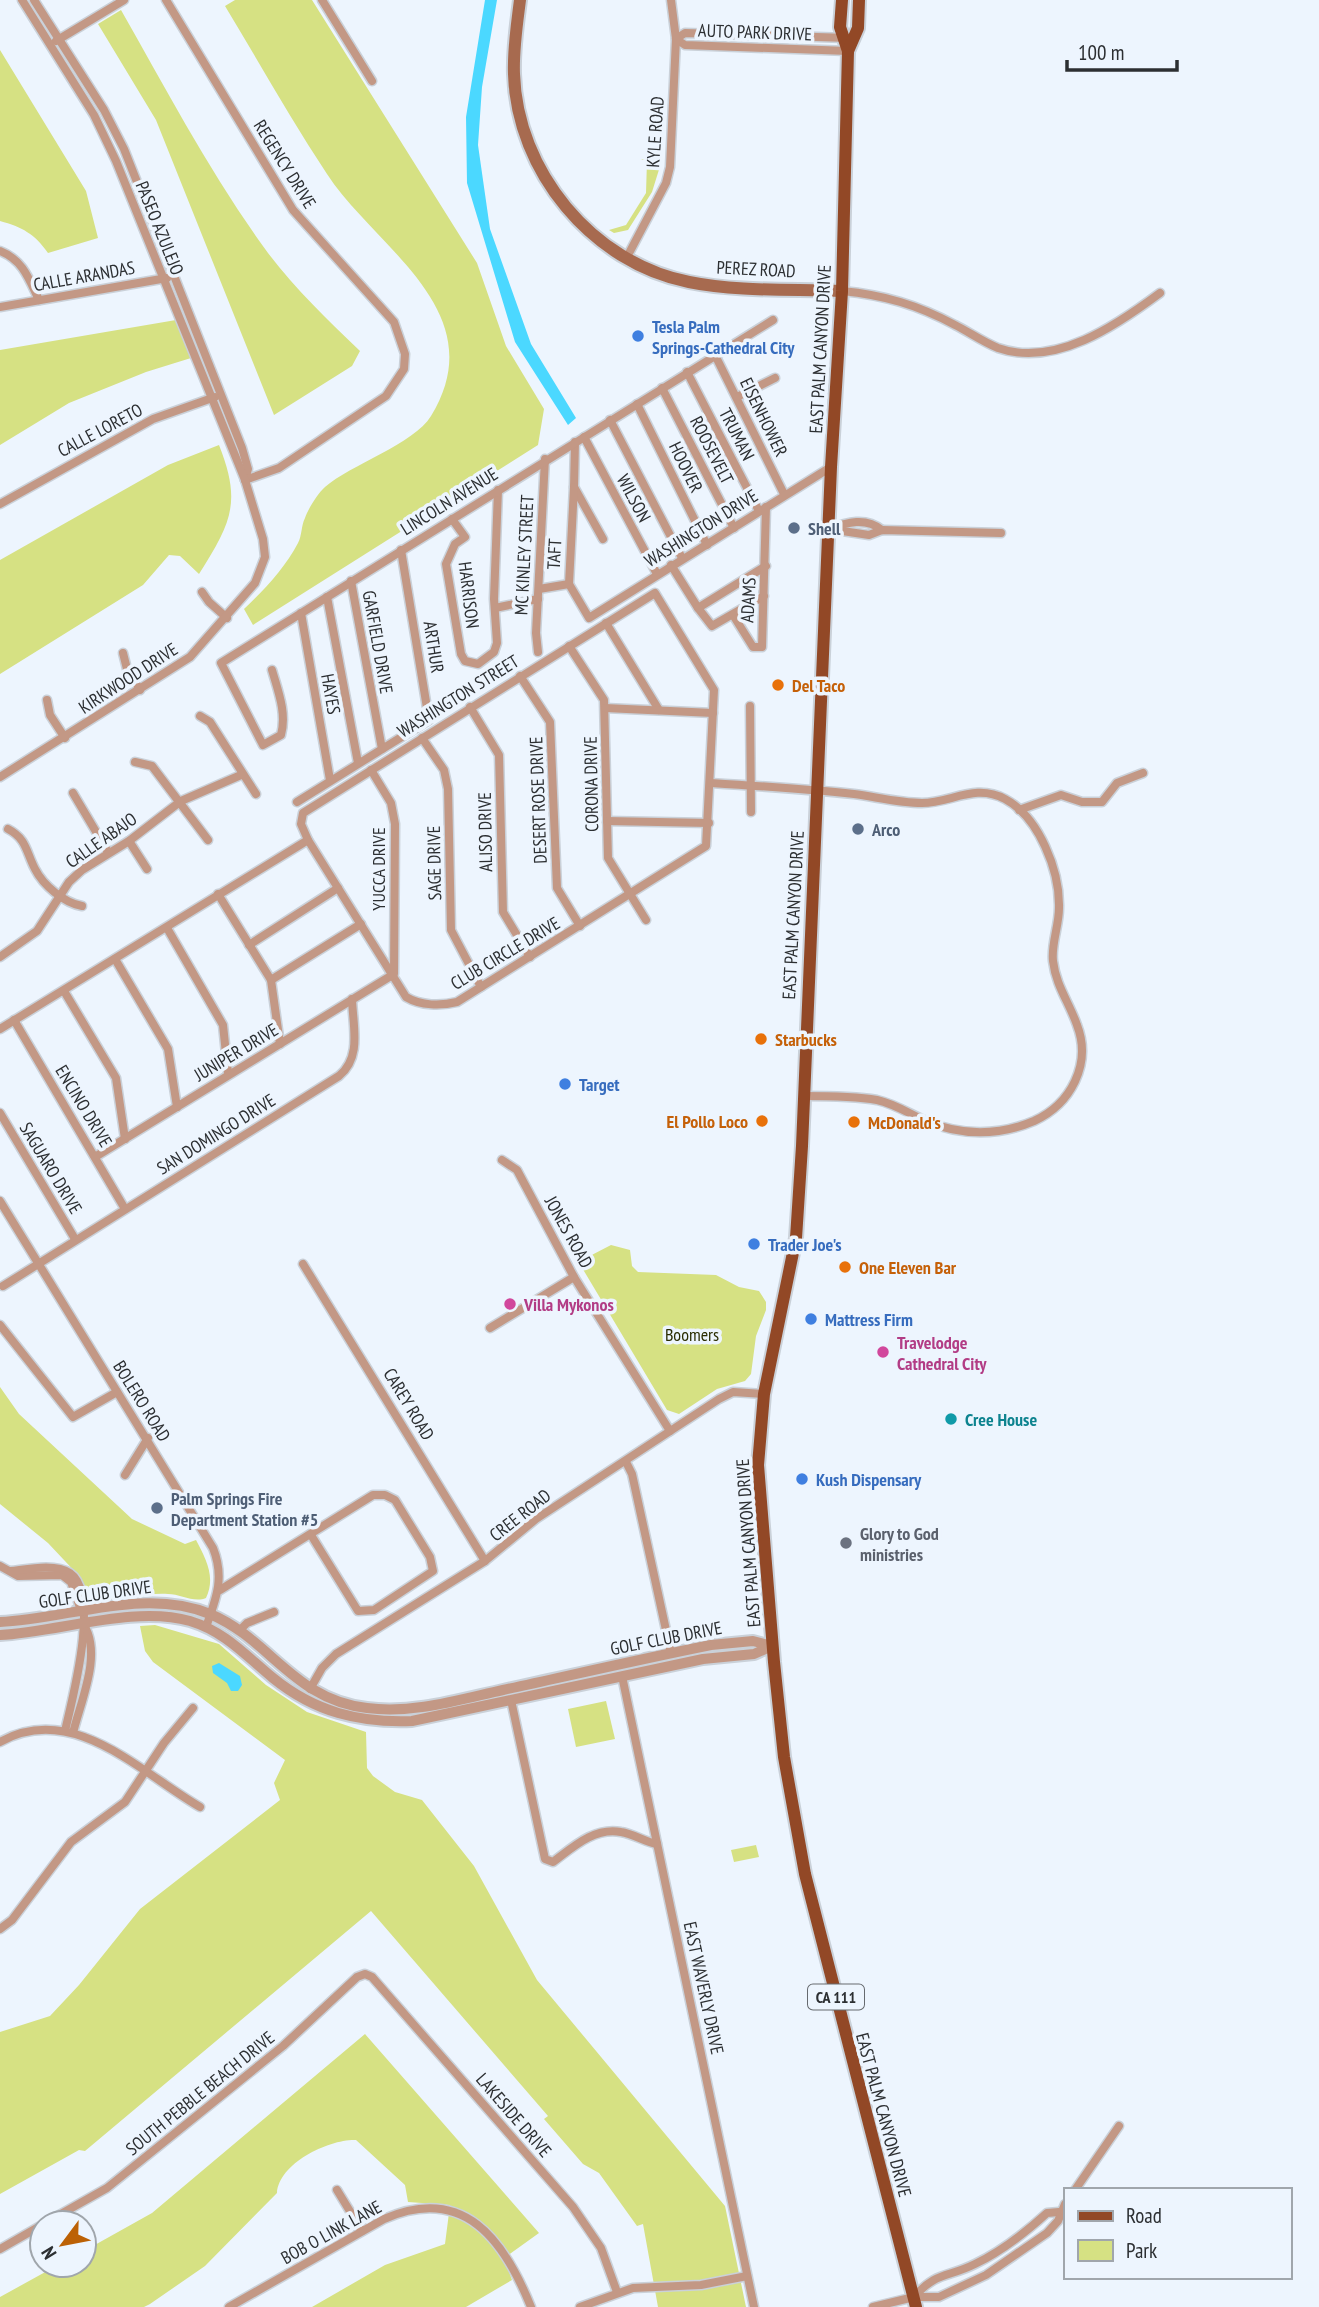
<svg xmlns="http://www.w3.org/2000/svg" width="1319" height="2307" font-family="'PT Sans Narrow',sans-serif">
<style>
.green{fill:#d6e183}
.water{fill:#4bd8ff}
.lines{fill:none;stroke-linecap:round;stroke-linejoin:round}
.minor-casing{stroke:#cad1d9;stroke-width:11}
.tertiary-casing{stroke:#cad1d9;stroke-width:14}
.secondary-casing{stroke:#cad1d9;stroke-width:16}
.primary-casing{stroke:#cad1d9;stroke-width:16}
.minor{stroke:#c39885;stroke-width:8}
.tertiary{stroke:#c39885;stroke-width:10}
.secondary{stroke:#a76a4f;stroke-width:12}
.primary{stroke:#924826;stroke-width:12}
.shop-dot{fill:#3f7fe0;stroke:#edf5fe;stroke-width:2.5}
.service-dot{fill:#5c6f8a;stroke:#edf5fe;stroke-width:2.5}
.food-dot{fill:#e8710a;stroke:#edf5fe;stroke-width:2.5}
.hotel-dot{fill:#d1479c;stroke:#edf5fe;stroke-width:2.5}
.culture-dot{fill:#0f9aa8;stroke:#edf5fe;stroke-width:2.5}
.worship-dot{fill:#6b7280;stroke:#edf5fe;stroke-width:2.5}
.labels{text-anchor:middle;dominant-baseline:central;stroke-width:7;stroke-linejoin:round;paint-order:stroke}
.shield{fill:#edf5fe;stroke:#666a6f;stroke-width:2}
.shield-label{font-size:16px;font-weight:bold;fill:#2c2f32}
.street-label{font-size:18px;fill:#2c2f32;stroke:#edf5fe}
.shop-label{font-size:18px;font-weight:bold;fill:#366cbe;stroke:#edf5fe;text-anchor:start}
.service-label{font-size:18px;font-weight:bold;fill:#4e5e75;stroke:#edf5fe;text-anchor:start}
.food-label{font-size:18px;font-weight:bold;fill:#c56008;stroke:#edf5fe;text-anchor:start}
.hotel-label{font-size:18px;font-weight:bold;fill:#b23c85;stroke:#edf5fe;text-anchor:start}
.park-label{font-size:18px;fill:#292c00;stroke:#edf5fe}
.culture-label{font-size:18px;font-weight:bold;fill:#0d838f;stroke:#edf5fe;text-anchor:start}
.worship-label{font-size:18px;font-weight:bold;fill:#5b616d;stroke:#edf5fe;text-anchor:start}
</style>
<rect width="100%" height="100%" fill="#edf5fe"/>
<g class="green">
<path d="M235 0H312L477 263 506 346 544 409 538 445 253 625 244 609C264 590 285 568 298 543 302 536 301 526 305 518 308 509 318 493 325 487 350 465 414 444 431 416 495 311 375 248 327 174 291 120 259 62 225 6Z"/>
<path d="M121 10C167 91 213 178 268 253 295 289 328 320 360 351L352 366 274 415 156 120 98 24Z"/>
<path d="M0 50 86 191 98 238 48 253C35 234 22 227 0 221Z"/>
<path d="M641 159 662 160 652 192 628 230 614 233 609 230 626 225 646 193 647 161Z"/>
<path d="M176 320 191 358 146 372 69 403 0 445V350Z"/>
<path d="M219 445C242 503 231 523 199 574L180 556 169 555 143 585 0 674V560L168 465Z"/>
<path d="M611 1245 630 1250 632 1266 638 1272 716 1275 739 1287 759 1291 766 1302V1310L756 1336 751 1374 745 1381 717 1389 679 1414 667 1410 581 1266 584 1259Z"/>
<path d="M0 1387 19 1414 132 1519 185 1544 196 1540C206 1559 216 1577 206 1598 194 1603 180 1594 168 1594 143 1592 112 1604 90 1600L80 1577 48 1543 0 1504Z"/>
<path d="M155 1625 219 1644 266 1685 307 1712 366 1732 367 1768 373 1776 395 1792 422 1800 474 1866 537 1980 725 2206 746 2307H658L643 2224 637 2226 599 2173 583 2164 544 2119 548 2116 371 1911 85 2151 79 2150 0 2194V2032L50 2016 79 1985 140 1909 280 1800 274 1783 285 1760 153 1662 145 1651 140 1626Z"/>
<path d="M606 1701 615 1739 576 1747 568 1709Z"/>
<path d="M756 1845 759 1857 734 1862 731 1850Z"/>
<path d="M365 2034 539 2233 504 2258 512 2280 466 2307H312L385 2265 445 2244 450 2205 408 2202 405 2185 356 2140C329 2139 279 2163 277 2193L205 2266 150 2304 144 2307H0V2297L58 2265H84V2251L152 2213Z"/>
</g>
<g class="water">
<path d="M485 0H497L482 87 478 145 490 229 531 344 576 418 568 425 515 342 467 183 466 117Z"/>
<path d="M219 1663 240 1676 242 1685 238 1691H231L227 1683 213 1673 212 1666Z"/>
</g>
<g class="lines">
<g class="minor-casing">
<g id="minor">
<path d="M34 0 104 110 124 149 242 448 248 469 245 480"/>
<path d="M166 0 293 210 394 322 405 354 404 369 386 396 279 468 245 480"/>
<path d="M322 0 372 81"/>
<path d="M848 38 685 33 676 39 685 45 848 51"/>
<path d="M56 41 124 0"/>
<path d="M0 251C23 260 29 279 39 300"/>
<path d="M627 257 666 183 670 167 676 39 671 0"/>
<path d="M842 291C884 295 918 305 955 325 969 332 983 342 998 348 1055 368 1117 325 1160 293"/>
<path d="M0 307 167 278"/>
<path d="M715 355 784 494"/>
<path d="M687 372 759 511"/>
<path d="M662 388 734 528"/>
<path d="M737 397 775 378"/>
<path d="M637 404 707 545"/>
<path d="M610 420 682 558"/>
<path d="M584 437 657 574"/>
<path d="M575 442 574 487 603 539"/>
<path d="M574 487 569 584 589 618 831 467"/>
<path d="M0 504 153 419 215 397"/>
<path d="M452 519 465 537 455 544 446 564 461 654 465 661 478 664 494 652 497 643 494 599 498 490"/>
<path d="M829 529 869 535 882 530 1001 533"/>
<path d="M829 529C847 522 866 517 882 530"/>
<path d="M671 565 698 608 766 566"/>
<path d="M351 581 382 749"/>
<path d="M539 589 569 584"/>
<path d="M202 592 209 602 227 618"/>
<path d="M655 593 714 690 706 846 457 1002C441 1006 421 1006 406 997L308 840 301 824 303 813Z"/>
<path d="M327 597 358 763"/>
<path d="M495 608 538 599"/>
<path d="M698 608 712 626 764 596"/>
<path d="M301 613 330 780"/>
<path d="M733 615 753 647H762L766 507"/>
<path d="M606 623 659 710"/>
<path d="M569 646 604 700 608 858 646 920"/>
<path d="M538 652 536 633 545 459"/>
<path d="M123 653 127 669 140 690"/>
<path d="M272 670C278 691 287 713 281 735L263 745 221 663 773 320"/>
<path d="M520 676 550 722 557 888 580 926"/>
<path d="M47 700 50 715 65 738"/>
<path d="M750 706 751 812"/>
<path d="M470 707 499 755 503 912 530 957"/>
<path d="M605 708 713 713"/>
<path d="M200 716 210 722 256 794"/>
<path d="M422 738 444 770 448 789 451 930 481 987"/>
<path d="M135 762 152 766 208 840"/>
<path d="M0 777 190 657 255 583 265 557 263 539 245 480 116 161 94 115 22 0"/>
<path d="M711 783C759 786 806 789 854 794 876 797 900 803 922 803 951 803 975 783 1005 799 1039 817 1060 871 1059 908 1059 926 1051 944 1053 961 1056 986 1069 1002 1077 1025 1092 1064 1071 1104 1034 1121 999 1136 961 1136 926 1121 910 1114 895 1104 877 1100 854 1096 827 1096 803 1096"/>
<path d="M73 793 108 852"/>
<path d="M297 802 429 720 401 550"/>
<path d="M1019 810 1061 795 1082 802H1102L1117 783 1143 773"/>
<path d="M607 821 709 823"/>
<path d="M8 829C27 839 26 852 35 869 43 885 64 903 82 906"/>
<path d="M129 841 147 869"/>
<path d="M218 894 271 980 280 1044"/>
<path d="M167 928 223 1025 228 1073"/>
<path d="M249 945 338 888"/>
<path d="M0 957 37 931 69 882 82 870 129 841 181 801 241 775"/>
<path d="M115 959 168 1049 177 1107"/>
<path d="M271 980 361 924"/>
<path d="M64 991 116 1078 125 1139"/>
<path d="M14 1020 125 1209"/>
<path d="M0 1029 308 840"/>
<path d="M0 1113 75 1239"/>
<path d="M95 1157 394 974 395 824 391 803 371 770"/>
<path d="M502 1160 517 1170 574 1277 670 1431"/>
<path d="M0 1201 213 1548C225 1578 216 1599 206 1627"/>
<path d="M303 1264 485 1561"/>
<path d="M3 1286 339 1076C362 1057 353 1027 352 999"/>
<path d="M0 1325 73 1417 117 1392"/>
<path d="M490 1328 574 1277"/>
<path d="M626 1462 632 1474 671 1653"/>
<path d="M125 1475 148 1438"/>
<path d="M0 1566 18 1576 62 1575 71 1582 82 1613"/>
<path d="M11 1571C28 1569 55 1563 70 1573 101 1594 72 1700 65 1731"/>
<path d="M220 1590 373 1495H385L395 1500 430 1557 433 1571 374 1610 358 1611 311 1535"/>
<path d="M240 1630 247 1623 274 1612"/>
<path d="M622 1676 754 2307"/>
<path d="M310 1689 322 1668 336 1654 485 1561 536 1519 719 1399 733 1392 764 1394"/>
<path d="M511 1700 545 1859 553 1862C573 1847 594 1827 621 1832 634 1834 645 1842 657 1844"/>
<path d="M73 1733C81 1700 102 1655 84 1625"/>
<path d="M0 1742C73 1701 141 1773 200 1807"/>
<path d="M0 1929 12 1920 71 1842 125 1802 164 1743 193 1708"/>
<path d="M337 2190 362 2231"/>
<path d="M1075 2190 1119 2126"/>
<path d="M45 2223 107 2188 283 2046 357 1977 365 1974 372 1977 573 2207 601 2248 617 2292"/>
<path d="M0 2249 42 2225"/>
<path d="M914 2297C937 2271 947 2278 975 2264 1002 2251 1025 2233 1047 2213L1059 2212"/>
<path d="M229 2307 384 2219C464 2184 504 2240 531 2307"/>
<path d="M580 2307 633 2288 701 2285 747 2276"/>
<path d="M873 2307 914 2297H939L986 2275 1047 2233 1058 2221 1065 2204"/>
</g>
</g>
<g class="tertiary-casing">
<g id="tertiary">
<path d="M0 1622C68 1619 144 1587 210 1614 270 1639 294 1700 367 1708 413 1714 458 1700 503 1690 572 1675 641 1659 711 1645L753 1641 772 1646"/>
<path d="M0 1635C59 1632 134 1605 190 1621 226 1632 246 1656 273 1678 315 1712 359 1723 412 1721L703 1659 754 1654 772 1646"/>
</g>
</g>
<g class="secondary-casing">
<path id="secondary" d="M520 0C517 24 513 49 514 74 517 171 592 263 689 282 738 292 792 289 842 291"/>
</g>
<g class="primary-casing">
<g id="primary">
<path d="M842 0 840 27 848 51 842 291 831 467 802 1146 796 1238 764 1394 758 1465 774 1662 784 1757 805 1874 916 2307"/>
<path d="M848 51 858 28 859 0"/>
</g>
</g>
<use href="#minor" class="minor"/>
<use href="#tertiary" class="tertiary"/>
<use href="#secondary" class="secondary"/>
<use href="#primary" class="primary"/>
</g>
<g class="shop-dot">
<circle cx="638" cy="336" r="7"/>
<circle cx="565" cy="1084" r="7"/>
<circle cx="754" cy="1244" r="7"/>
<circle cx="811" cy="1319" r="7"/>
<circle cx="802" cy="1479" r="7"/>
</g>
<g class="service-dot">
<circle cx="794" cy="528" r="7"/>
<circle cx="858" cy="829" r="7"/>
<circle cx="157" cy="1508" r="7"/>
</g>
<g class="food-dot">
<circle cx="778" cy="685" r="7"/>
<circle cx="761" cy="1039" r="7"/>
<circle cx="762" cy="1121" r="7"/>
<circle cx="854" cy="1122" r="7"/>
<circle cx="845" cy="1267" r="7"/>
</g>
<g class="hotel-dot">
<circle cx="510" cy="1304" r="7"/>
<circle cx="883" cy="1352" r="7"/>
</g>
<circle class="culture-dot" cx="951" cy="1419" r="7"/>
<circle class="worship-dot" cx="846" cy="1543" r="7"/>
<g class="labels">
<rect class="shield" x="808" y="1984.5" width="56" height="25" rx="5"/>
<g class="shield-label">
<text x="836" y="1997">CA 111</text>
</g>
<g class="street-label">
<text transform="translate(755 32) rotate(2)">AUTO PARK DRIVE</text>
<text transform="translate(655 132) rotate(-86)">KYLE ROAD</text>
<text transform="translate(285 164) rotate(58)">REGENCY DRIVE</text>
<text transform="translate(160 228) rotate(68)">PASEO AZULEJO</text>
<text transform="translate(756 269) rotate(3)">PEREZ ROAD</text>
<text transform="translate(84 276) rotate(-10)">CALLE ARANDAS</text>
<text transform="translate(820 349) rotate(-87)">EAST PALM CANYON DRIVE</text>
<text transform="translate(764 417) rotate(64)">EISENHOWER</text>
<text transform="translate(100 430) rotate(-28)">CALLE LORETO</text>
<text transform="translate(737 434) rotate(63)">TRUMAN</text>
<text transform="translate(712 450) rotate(63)">ROOSEVELT</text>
<text transform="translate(686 467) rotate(64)">HOOVER</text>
<text transform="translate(634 498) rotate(62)">WILSON</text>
<text transform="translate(449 501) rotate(-32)">LINCOLN AVENUE</text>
<text transform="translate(701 528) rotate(-32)">WASHINGTON DRIVE</text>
<text transform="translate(554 554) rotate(-87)">TAFT</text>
<text transform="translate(524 555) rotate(-87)">MC KINLEY STREET</text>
<text transform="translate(469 595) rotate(83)">HARRISON</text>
<text transform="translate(748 600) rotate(-87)">ADAMS</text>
<text transform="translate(378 642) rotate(80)">GARFIELD DRIVE</text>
<text transform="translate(434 647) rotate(81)">ARTHUR</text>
<text transform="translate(128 678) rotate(-33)">KIRKWOOD DRIVE</text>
<text transform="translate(331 694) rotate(80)">HAYES</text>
<text transform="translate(458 696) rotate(-32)">WASHINGTON STREET</text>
<text transform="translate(591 784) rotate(-91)">CORONA DRIVE</text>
<text transform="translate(538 800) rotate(-92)">DESERT ROSE DRIVE</text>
<text transform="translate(485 832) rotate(-91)">ALISO DRIVE</text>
<text transform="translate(101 840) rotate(-35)">CALLE ABAJO</text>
<text transform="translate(434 863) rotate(-91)">SAGE DRIVE</text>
<text transform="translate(378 869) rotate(-90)">YUCCA DRIVE</text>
<text transform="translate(793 915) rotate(-87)">EAST PALM CANYON DRIVE</text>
<text transform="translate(505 953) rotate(-31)">CLUB CIRCLE DRIVE</text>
<text transform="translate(236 1052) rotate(-31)">JUNIPER DRIVE</text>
<text transform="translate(84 1106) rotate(59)">ENCINO DRIVE</text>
<text transform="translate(216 1134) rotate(-32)">SAN DOMINGO DRIVE</text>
<text transform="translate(51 1168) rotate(59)">SAGUARO DRIVE</text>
<text transform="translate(569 1232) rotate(61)">JONES ROAD</text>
<text transform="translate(142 1401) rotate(58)">BOLERO ROAD</text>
<text transform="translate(409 1404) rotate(59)">CAREY ROAD</text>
<text transform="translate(520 1515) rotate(-38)">CREE ROAD</text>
<text transform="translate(748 1543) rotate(-94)">EAST PALM CANYON DRIVE</text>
<text transform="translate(95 1594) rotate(-8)">GOLF CLUB DRIVE</text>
<text transform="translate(666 1638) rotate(-11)">GOLF CLUB DRIVE</text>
<text transform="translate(704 1988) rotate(78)">EAST WAVERLY DRIVE</text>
<text transform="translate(200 2093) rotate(-39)">SOUTH PEBBLE BEACH DRIVE</text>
<text transform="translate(514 2115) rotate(49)">LAKESIDE DRIVE</text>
<text transform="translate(884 2115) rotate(75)">EAST PALM CANYON DRIVE</text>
<text transform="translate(331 2232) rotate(-29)">BOB O LINK LANE</text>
</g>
<g class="shop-label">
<text x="652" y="326">Tesla Palm<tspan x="652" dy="21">Springs-Cathedral City</tspan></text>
<text x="579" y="1084">Target</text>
<text x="768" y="1244">Trader Joe's</text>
<text x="825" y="1319">Mattress Firm</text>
<text x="816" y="1479">Kush Dispensary</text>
</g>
<g class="service-label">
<text x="808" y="528">Shell</text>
<text x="872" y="829">Arco</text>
<text x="171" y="1498">Palm Springs Fire<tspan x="171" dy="21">Department Station #5</tspan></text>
</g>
<g class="food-label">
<text x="792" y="685">Del Taco</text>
<text x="775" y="1039">Starbucks</text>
<text x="748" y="1121" text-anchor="end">El Pollo Loco</text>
<text x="868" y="1122">McDonald's</text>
<text x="859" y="1267">One Eleven Bar</text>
</g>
<g class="hotel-label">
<text x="524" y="1304">Villa Mykonos</text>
<text x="897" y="1342">Travelodge<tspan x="897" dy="21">Cathedral City</tspan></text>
</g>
<g class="park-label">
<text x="692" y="1334">Boomers</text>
</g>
<g class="culture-label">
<text x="965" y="1419">Cree House</text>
</g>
<g class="worship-label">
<text x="860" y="1533">Glory to God<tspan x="860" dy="21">ministries</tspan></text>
</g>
</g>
<rect x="1064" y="2188" width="228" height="91" fill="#edf5fe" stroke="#a0a6ac" stroke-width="2"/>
<rect x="1078" y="2211" width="35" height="10" fill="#924826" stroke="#a0a6ac" stroke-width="2"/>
<text x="1126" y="2223" font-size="21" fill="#2c2f32">Road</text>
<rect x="1078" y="2240" width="35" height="21" fill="#d6e183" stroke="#a0a6ac" stroke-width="2"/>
<text x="1126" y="2258" font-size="21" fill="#2c2f32">Park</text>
<g transform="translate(63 2244) rotate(238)"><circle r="33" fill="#edf5fe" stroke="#a0a6ac" stroke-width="2"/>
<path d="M0-5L12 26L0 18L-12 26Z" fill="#bc6105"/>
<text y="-10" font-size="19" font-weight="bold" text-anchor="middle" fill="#2c2f32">N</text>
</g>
<path d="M1067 60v10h110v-10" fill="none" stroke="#2c2f32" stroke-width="3.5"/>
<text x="1078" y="60" font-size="21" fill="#2c2f32" stroke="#edf5fe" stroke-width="5" paint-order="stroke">100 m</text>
</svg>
